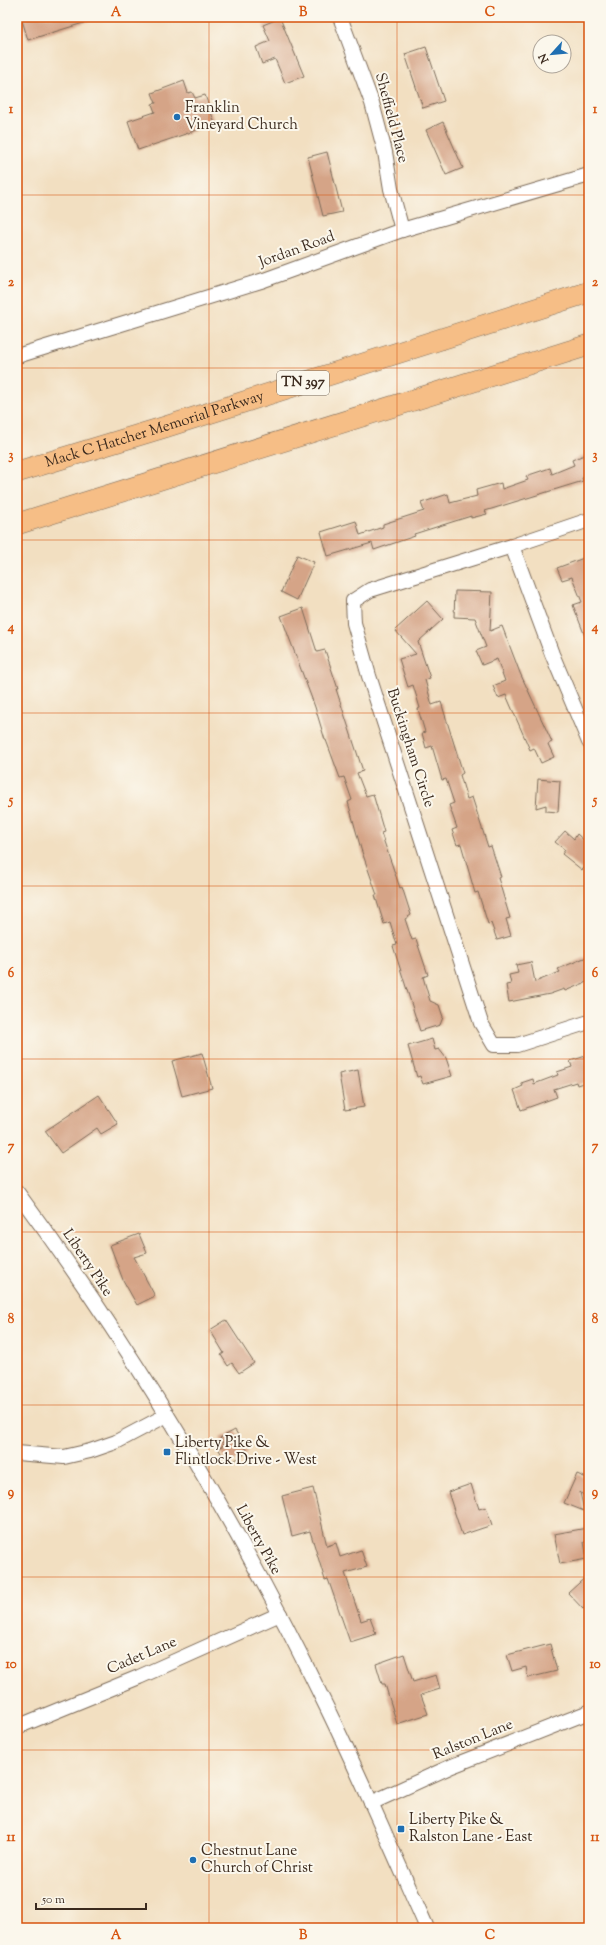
<svg xmlns="http://www.w3.org/2000/svg" width="606" height="1945" font-family="'Sorts Mill Goudy',serif">
<style>
.building{fill:#d5a487}
.lines{fill:none;stroke-linecap:round;stroke-linejoin:round}
.minor-casing{stroke:#7b6957;stroke-width:16}
.highway-casing{stroke:#7b6957;stroke-width:22}
.minor{stroke:#fff;stroke-width:14}
.highway{stroke:#f6be86;stroke-width:21}
.grid{fill:none;stroke:#d7540e;stroke-width:1;stroke-opacity:0.55}
.poi-dot{fill:#1f6fb2;stroke:#fbf7ec;stroke-width:1.5}
.labels{text-anchor:middle;dominant-baseline:central;stroke-width:4;stroke-linejoin:round;paint-order:stroke}
.shield{fill:#fbf7ec;stroke:#75685c;stroke-width:1}
.shield-label{font-size:14px;font-weight:bold;fill:#3b2a1e}
.poi-label{font-size:15px;fill:#3b2a1e;stroke:#fbf7ec;text-anchor:start}
.street-label{font-size:15px;fill:#3b2a1e;stroke:#fbf7ec}
.neatline{fill:none;stroke:#d7540e;stroke-width:1.5}
.grid-label{font-size:13px;text-anchor:middle;font-weight:bold;fill:#d7540e}
</style>
<rect width="100%" height="100%" fill="#fbf7ec"/>
<filter id="ink" filterUnits="userSpaceOnUse"><feTurbulence type="fractalNoise" baseFrequency=".025" numOctaves="2"/><feDisplacementMap in="SourceGraphic" scale="8" xChannelSelector="R" yChannelSelector="G"/><feConvolveMatrix kernelMatrix="1 2 1 2 8 2 1 2 1" color-interpolation-filters="sRGB"/></filter>
<filter id="wash" filterUnits="userSpaceOnUse"><feTurbulence type="fractalNoise" baseFrequency=".012" numOctaves="4" result="noise"/><feDisplacementMap in="SourceGraphic" scale="16" xChannelSelector="R" yChannelSelector="G"/><feGaussianBlur stdDeviation="0.9" result="paint"/><feColorMatrix in="noise" values="0 0 0 0 0 0 0 0 0 0 0 0 0 0 0 0 0 1.4 0 .05"/><feComposite in="paint" operator="in"/></filter>
<g filter="url(#wash)">
<rect width="100%" height="100%" fill="#f2dfc1"/>
<g id="blocks">
<g class="building">
<path d="M30 17H93V20L28 40 22 20Z"/>
<path d="M280 18 304 76 285 83 275 59 262 64 256 47 270 41 263 25Z"/>
<path d="M426 47 444 101 423 108 405 54Z"/>
<path d="M184 81 188 93 192 92 195 98 205 95 215 124 138 150 128 121 155 112 152 104 156 103 152 93Z"/>
<path d="M443 122 463 168 446 175 426 130Z"/>
<path d="M327 152 342 212 323 216 308 157Z"/>
<path d="M589 453V475L582 478 583 481 485 511 487 514 471 518V516L414 534 415 536 374 550 372 543 328 556 321 532 356 521 360 535 383 527V524L424 511 421 503 448 494 450 503 477 496 476 490 501 483 502 489 528 480 526 476 550 468 552 474 574 465 572 460Z"/>
<path d="M297 555 314 562 297 600 281 592Z"/>
<path d="M589 556V644H588L573 605 582 602 572 577 562 580 557 568Z"/>
<path d="M455 591 492 592 490 631 502 626 520 673 552 742 548 744 554 757 541 763 534 748 530 750 506 695 498 698 493 686 505 681 497 659 482 665 476 651 486 647 475 618 454 617Z"/>
<path d="M427 601 443 619 418 642 430 678 425 680 432 705 441 702 463 773 460 775 467 799 472 797 488 847 491 846 501 877 498 878 510 918 506 919 511 936 497 940 491 923 488 924 478 892 475 893 461 844 457 845 452 830 457 828 449 805 454 803 446 779 442 780 432 746 426 748 422 733 425 732 418 709 420 708 413 685 408 687 399 659 416 654 395 630Z"/>
<path d="M303 608 317 652 325 650 338 689H336L363 771 357 773 366 796 373 794 384 832 381 833 400 888 402 887 411 915 405 919 412 940 416 939 428 975 423 977 430 1001 439 1005 443 1017 440 1025 420 1031 393 946 397 945 390 922 384 924 375 895H377L361 849 348 802 352 800 344 777 340 778 326 740H325L315 707 281 616Z"/>
<path d="M538 779 560 781 558 812 546 811V805L536 808Z"/>
<path d="M565 831 574 839 577 834 589 845V862L582 870 562 854 565 850 555 842Z"/>
<path d="M589 956V981L565 991 564 989 550 994 509 1002 506 985 511 984 509 975 518 973 516 965 531 962 535 982 560 972 558 969Z"/>
<path d="M432 1039 435 1050 439 1049 446 1058 452 1076 423 1084 420 1076 417 1077 408 1046Z"/>
<path d="M202 1053 212 1088 182 1096 172 1061Z"/>
<path d="M589 1055V1081L577 1085 576 1082 554 1089 557 1097 521 1110 514 1090 523 1086 521 1083 533 1079 534 1084 558 1075 557 1072 572 1067 570 1061Z"/>
<path d="M358 1070 364 1107 345 1110 339 1074Z"/>
<path d="M99 1095 118 1124 101 1134 97 1128 61 1153 45 1131Z"/>
<path d="M139 1234 147 1253 134 1257 155 1296 137 1305 123 1280 110 1245Z"/>
<path d="M226 1320 254 1363 239 1373 232 1363 228 1366 221 1355 224 1353 210 1330Z"/>
<path d="M235 1430 248 1452 232 1462 230 1458 225 1460 218 1448 224 1445 220 1438Z"/>
<path d="M577 1474 589 1479V1500L580 1492 584 1511 564 1503Z"/>
<path d="M471 1484 479 1509 486 1507 492 1525 462 1535 448 1492Z"/>
<path d="M313 1488 327 1546 336 1543 340 1557 361 1550 367 1567 345 1573 361 1621 370 1618 376 1634 350 1642 328 1579 325 1580 310 1531 292 1536 282 1496Z"/>
<path d="M587 1528 589 1541 584 1542 587 1559 560 1564 554 1534Z"/>
<path d="M589 1574V1604L583 1609 568 1593Z"/>
<path d="M550 1644 557 1671 528 1678 526 1667 512 1671 507 1655Z"/>
<path d="M404 1654 413 1682 436 1675 440 1689 421 1695 428 1714 397 1724 385 1684H382L376 1664Z"/>
</g>
</g>
</g>
<g filter="url(#ink)">
<use href="#blocks" fill-opacity="0" stroke="#7b6957" stroke-width="1"/>
<g class="lines">
<g class="minor-casing">
<g id="minor">
<path d="M340 17 372 103 385 152 391 189 402 230"/>
<path d="M17 356 264 280 402 230 589 175"/>
<path d="M589 520 512 546 370 590 353 601 354 623 369 676 481 1023 494 1045H517L589 1022"/>
<path d="M512 546 552 654 589 742"/>
<path d="M17 1192C136 1353 240 1528 327 1708 362 1780 394 1854 427 1928"/>
<path d="M17 1453 64 1457 90 1451 116 1442 167 1415"/>
<path d="M17 1727 139 1677 280 1614"/>
<path d="M371 1803 452 1766 589 1712"/>
</g>
</g>
<g class="highway-casing">
<g id="highway">
<path id="s1" d="M17 472 165 427 589 292"/>
<path d="M17 524 589 345"/>
</g>
</g>
<use href="#minor" class="minor"/>
<use href="#highway" class="highway"/>
</g>
</g>
<path class="grid" d="M209 17V1928M397 17V1928M17 195H589M17 368H589M17 540H589M17 713H589M17 886H589M17 1059H589M17 1232H589M17 1405H589M17 1577H589M17 1750H589"/>
<g class="poi-dot">
<circle cx="177" cy="117" r="4"/>
<rect x="163" y="1448" width="8" height="8" rx="2"/>
<rect x="397" y="1825" width="8" height="8" rx="2"/>
<circle cx="193" cy="1860" r="4"/>
</g>
<g class="labels">
<rect class="shield" x="277" y="371" width="52" height="24" rx="3"/>
<g class="shield-label">
<text x="303" y="383">TN 397</text>
</g>
<g class="poi-label">
<text x="185" y="108">Franklin<tspan x="185" dy="17">Vineyard Church</tspan></text>
<text x="175" y="1443">Liberty Pike &amp;<tspan x="175" dy="17">Flintlock Drive - West</tspan></text>
<text x="409" y="1820">Liberty Pike &amp;<tspan x="409" dy="17">Ralston Lane - East</tspan></text>
<text x="201" y="1851">Chestnut Lane<tspan x="201" dy="17">Church of Christ</tspan></text>
</g>
<g class="street-label">
<text transform="translate(391 118) rotate(75)">Sheffield Place</text>
<text transform="translate(297 250) rotate(-20)">Jordan Road</text>
<text stroke="none"><textPath href="#s1" startOffset="144">Mack C Hatcher Memorial Parkway</textPath></text>
<text transform="translate(410 748) rotate(72)">Buckingham Circle</text>
<text transform="translate(87 1263) rotate(56)">Liberty Pike</text>
<text transform="translate(258 1540) rotate(61)">Liberty Pike</text>
<text transform="translate(142 1656) rotate(-23)">Cadet Lane</text>
<text transform="translate(473 1740) rotate(-22)">Ralston Lane</text>
</g>
</g>
<rect width="606" height="1945" fill="none" stroke="#fbf7ec" stroke-width="44"/>
<g transform="translate(552 54) rotate(243)"><circle r="19" fill="#fbf7ec" stroke="#aea59a"/>
<path d="M0-3L7 15L0 10L-7 15Z" fill="#1f6fb2"/>
<text y="-6" font-size="11" font-weight="bold" text-anchor="middle" fill="#3b2a1e">N</text>
</g>
<path d="M36 1903v6h110v-6" fill="none" stroke="#3b2a1e" stroke-width="2"/>
<text x="42" y="1903" font-size="12" fill="#3b2a1e" stroke="#fbf7ec" stroke-width="3" paint-order="stroke">50 m</text>
<rect x="22" y="22" width="562" height="1901" class="neatline"/>
<g class="grid-label">
<text x="116" y="16">A</text>
<text x="303" y="16">B</text>
<text x="490" y="16">C</text>
<text x="11" y="113">1</text>
<text x="595" y="113">1</text>
<text x="11" y="286">2</text>
<text x="595" y="286">2</text>
<text x="11" y="459">3</text>
<text x="595" y="459">3</text>
<text x="11" y="631">4</text>
<text x="595" y="631">4</text>
<text x="11" y="804">5</text>
<text x="595" y="804">5</text>
<text x="11" y="977">6</text>
<text x="595" y="977">6</text>
<text x="11" y="1150">7</text>
<text x="595" y="1150">7</text>
<text x="11" y="1323">8</text>
<text x="595" y="1323">8</text>
<text x="11" y="1496">9</text>
<text x="595" y="1496">9</text>
<text x="11" y="1668">10</text>
<text x="595" y="1668">10</text>
<text x="11" y="1841">11</text>
<text x="595" y="1841">11</text>
<text x="116" y="1939">A</text>
<text x="303" y="1939">B</text>
<text x="490" y="1939">C</text>
</g>
</svg>
